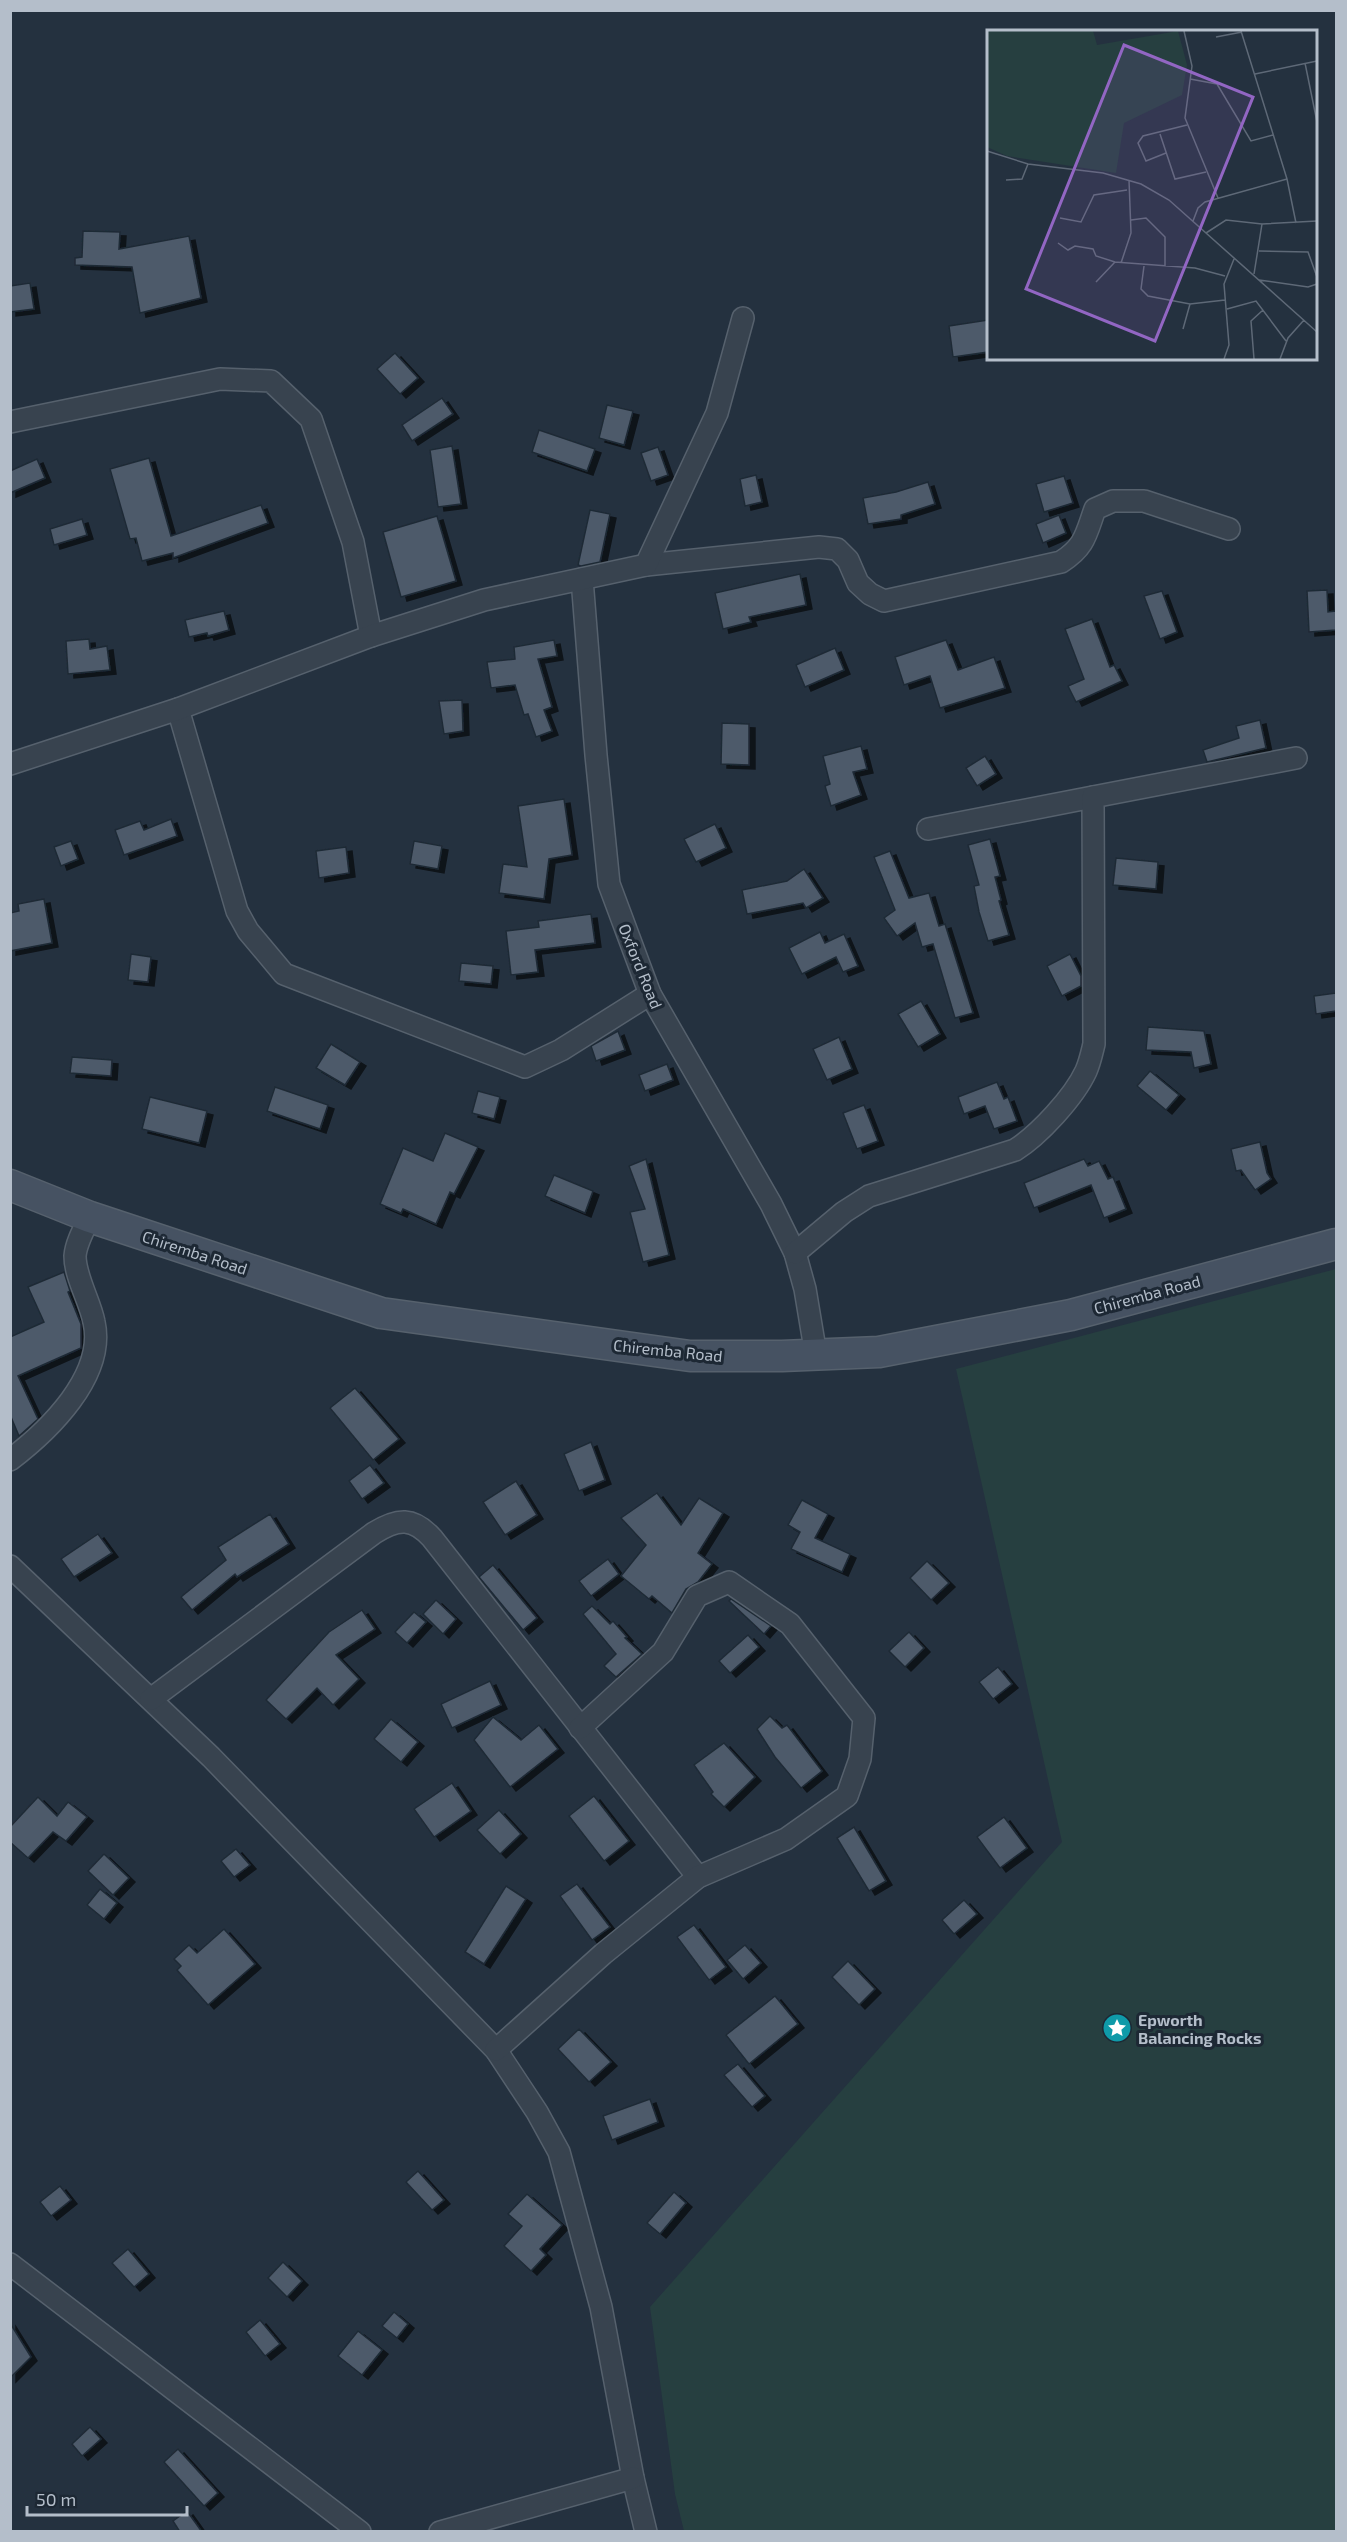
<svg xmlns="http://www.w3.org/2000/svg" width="1347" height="2542" font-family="'Exo 2',sans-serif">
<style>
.green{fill:#263f40}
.building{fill:#4d5a6a;stroke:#1f2a36;stroke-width:1.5;filter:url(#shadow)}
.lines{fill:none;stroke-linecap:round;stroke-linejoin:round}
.street-casing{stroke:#56616d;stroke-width:24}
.secondary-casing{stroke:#56616d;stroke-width:33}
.street{stroke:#38434f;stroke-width:21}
.secondary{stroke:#465262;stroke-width:30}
.labels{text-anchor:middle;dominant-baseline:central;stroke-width:6;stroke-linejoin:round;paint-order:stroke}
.street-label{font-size:16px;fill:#b4beca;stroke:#1d2834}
.poi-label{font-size:16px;font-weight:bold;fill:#b4beca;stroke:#1d2834;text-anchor:start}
.inset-road{fill:none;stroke:#5e6977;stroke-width:1.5}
.view{fill:#9266c3;fill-opacity:0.15;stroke:#9266c3;stroke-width:3}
.inset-edge{fill:none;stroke:#b4beca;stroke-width:3}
</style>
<defs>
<filter id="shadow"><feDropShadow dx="6" dy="4" stdDeviation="0" flood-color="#0009"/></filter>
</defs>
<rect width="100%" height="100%" fill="#24313f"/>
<path class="green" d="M1336 1269V2531H684L675 2494 650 2307 1062 1842 956 1369Z"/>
<g class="building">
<path d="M83 231 120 232 119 249 189 236 201 298 140 313 132 267 75 265V258L82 257Z"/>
<path d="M30 283 34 309 10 312V286Z"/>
<path d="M988 320V352L953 357 949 326Z"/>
<path d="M395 353 418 378 400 394 377 369Z"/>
<path d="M442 398 453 414 412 441 402 425Z"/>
<path d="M607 405 633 411 624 445 599 438Z"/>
<path d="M539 430 595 449 587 471 532 452Z"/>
<path d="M452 446 461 504 438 507 430 450Z"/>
<path d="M658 447 668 475 651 481 641 453Z"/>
<path d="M149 458 171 536 261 505 268 523 173 558V553L142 561 136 538 130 539 110 469Z"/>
<path d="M37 459 45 478 10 493V471Z"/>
<path d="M756 475 762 502 745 506 740 479Z"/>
<path d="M1064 476 1073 503 1044 512 1036 484Z"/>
<path d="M928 482 935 504 901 515V519L868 524 863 498 896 492Z"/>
<path d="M590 510 610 514 600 562 581 566 578 565Z"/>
<path d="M1059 515 1066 533 1043 543 1036 524Z"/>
<path d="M437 516 456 581 401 597 383 532Z"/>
<path d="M82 519 87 535 54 545 50 529Z"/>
<path d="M800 574 806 605 749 617 751 622 723 629 715 593Z"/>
<path d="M1327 590 1328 612 1336 611V630L1309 632 1307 591Z"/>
<path d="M1162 591 1177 632 1160 639 1144 596Z"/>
<path d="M224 611 229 630 208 636 207 633 189 637 185 620Z"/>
<path d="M1092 619 1110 667 1114 665 1122 681 1076 702 1068 686 1084 679 1065 629Z"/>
<path d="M89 639 90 649 107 646 110 670 68 674 66 641Z"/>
<path d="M554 640 557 656 538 659 552 707 544 710 552 731 536 737 528 714 524 715 515 685 491 688 487 662 515 659 514 647Z"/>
<path d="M946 640 958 670 994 657 1005 688 940 708 930 676 904 685 895 657Z"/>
<path d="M835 648 844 670 805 687 796 665Z"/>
<path d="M462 700 463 731 444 734 439 701Z"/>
<path d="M1260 720 1266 748 1207 762 1203 750 1239 738 1236 726Z"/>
<path d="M722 723 749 724V765L721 764Z"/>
<path d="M861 746 867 769 853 772 861 795 831 806 825 786 830 784 823 756Z"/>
<path d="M985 756 996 774 977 786 966 768Z"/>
<path d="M564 799 572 855 549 859 544 899 499 893 503 864 527 867 518 806Z"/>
<path d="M171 819 177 836 124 855 115 830 140 821 144 830Z"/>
<path d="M715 824 726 848 696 862 684 839Z"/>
<path d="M990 839 1000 876 995 877 1001 900 999 901 1009 935 988 941 979 912 974 886 979 885 968 845Z"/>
<path d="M71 841 78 859 61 866 54 847Z"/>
<path d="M414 841 442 846 438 869 410 864Z"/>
<path d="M346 847 349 873 319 878 316 851Z"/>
<path d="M890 851 909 898 929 893 939 926 945 924 973 1013 955 1018 933 944 922 947 915 923 897 936 884 918 895 910 874 857Z"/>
<path d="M1116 858 1158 862 1156 889 1113 885Z"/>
<path d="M804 869 823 898 806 908 803 903 747 914 742 890 787 881Z"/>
<path d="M44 899 52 943 10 951V913L19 911 18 904Z"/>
<path d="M591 914 595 943 535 950 538 972 511 975 506 931 539 927 538 921Z"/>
<path d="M820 932 825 943 844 934 858 966 843 972 836 957 802 974 789 948Z"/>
<path d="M131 954 151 957 148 982 128 980Z"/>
<path d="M1070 954 1081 976V986L1062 996 1047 966Z"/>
<path d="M461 963 493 966 491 984 459 981Z"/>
<path d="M1336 993V1011L1316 1014 1314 996Z"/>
<path d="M921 1001 940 1034 918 1047 898 1014Z"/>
<path d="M1148 1027 1204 1031 1211 1064 1194 1068 1191 1052 1146 1050Z"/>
<path d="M618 1031 625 1050 596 1061 591 1046Z"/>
<path d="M839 1037 852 1069 827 1080 813 1049Z"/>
<path d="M331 1044 360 1062 345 1085 316 1068Z"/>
<path d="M72 1057 112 1060 111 1076 70 1073Z"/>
<path d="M667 1064 673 1080 645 1091 639 1075Z"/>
<path d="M1150 1071 1179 1095 1166 1110 1137 1086Z"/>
<path d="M997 1082 1004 1099 1008 1097 1017 1121 994 1129 985 1106 964 1114 958 1097Z"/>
<path d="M275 1087 328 1105 320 1129 267 1111Z"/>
<path d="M478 1091 500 1097 494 1119 472 1113Z"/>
<path d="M150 1097 207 1111 199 1143 142 1129Z"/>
<path d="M864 1105 878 1141 857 1149 843 1113Z"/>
<path d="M445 1133 478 1147 454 1194 450 1192 436 1224 403 1209 401 1213 380 1204 403 1148 433 1161Z"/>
<path d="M1260 1142 1267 1173 1271 1179 1255 1190 1241 1170 1236 1171 1231 1149Z"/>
<path d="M646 1159 669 1255 643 1262 630 1212 645 1209 629 1166Z"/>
<path d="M1084 1159 1088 1166 1099 1161 1108 1179 1113 1177 1126 1209 1104 1218 1091 1185 1034 1208 1024 1183Z"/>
<path d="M554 1175 593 1191 585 1213 545 1196Z"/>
<path d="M64 1272 70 1291 68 1292 81 1324V1348L18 1376 38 1419 19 1436 11 1417 10 1337 44 1322 28 1287Z"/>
<path d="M355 1388 399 1439 373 1460 330 1408Z"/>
<path d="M591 1442 605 1480 579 1491 564 1454Z"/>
<path d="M370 1465 384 1483 362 1499 349 1481Z"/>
<path d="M516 1481 537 1515 505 1535 483 1502Z"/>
<path d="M657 1493 681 1525 699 1498 723 1513 698 1553 712 1564 698 1582 686 1589 672 1613 652 1596 649 1599 621 1576 646 1545 621 1518Z"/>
<path d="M802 1500 828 1514 815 1538 850 1554 842 1572 791 1549 800 1532 788 1525Z"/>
<path d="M270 1514 289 1544 237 1577 235 1574 192 1610 181 1597 226 1560 218 1547Z"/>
<path d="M98 1534 112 1553 74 1577 61 1559Z"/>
<path d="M608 1559 619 1574 591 1596 579 1581Z"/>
<path d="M927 1561 949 1583 931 1600 910 1578Z"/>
<path d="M493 1565 537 1618 523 1630 479 1577Z"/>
<path d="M731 1599 771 1626 764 1634 729 1601Z"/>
<path d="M436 1600 456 1619 443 1634 423 1614Z"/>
<path d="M592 1606 610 1624 613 1621 627 1637 625 1638 642 1654 616 1677 604 1666 616 1654 583 1614Z"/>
<path d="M362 1610 375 1629 336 1655 359 1679 333 1705 317 1688 286 1719 266 1700 329 1632Z"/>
<path d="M414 1612 426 1622 407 1643 395 1632Z"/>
<path d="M909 1632 924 1648 905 1667 889 1651Z"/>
<path d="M748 1635 759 1647 730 1673 719 1661Z"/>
<path d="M998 1667 1012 1684 993 1699 979 1682Z"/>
<path d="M490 1681 501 1705 452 1728 441 1704Z"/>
<path d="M770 1716 782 1728 787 1725 822 1771 801 1788 775 1757 757 1729Z"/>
<path d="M493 1717 521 1740 539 1725 558 1749 510 1787 474 1740Z"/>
<path d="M391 1719 418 1742 401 1762 374 1739Z"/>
<path d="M724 1743 755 1777 724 1807 711 1794 713 1792 694 1765Z"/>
<path d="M452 1783 471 1811 434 1837 414 1809Z"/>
<path d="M594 1796 629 1841 604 1861 569 1816Z"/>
<path d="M38 1797 57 1816 68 1802 87 1817 66 1841 53 1832 28 1858 10 1842V1827Z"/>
<path d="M499 1810 521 1834 500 1854 477 1830Z"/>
<path d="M1004 1817 1027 1848 1000 1868 977 1837Z"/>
<path d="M854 1827 886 1881 869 1891 837 1838Z"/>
<path d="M236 1849 250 1865 234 1877 221 1861Z"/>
<path d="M104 1854 129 1878 113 1895 88 1871Z"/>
<path d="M577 1884 610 1927 592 1940 560 1896Z"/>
<path d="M506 1886 526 1899 484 1964 465 1952Z"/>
<path d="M100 1889 117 1903 104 1919 87 1905Z"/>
<path d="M964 1900 977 1914 954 1934 942 1920Z"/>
<path d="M694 1925 726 1967 709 1980 677 1937Z"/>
<path d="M224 1929 255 1964 208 2005 177 1970 181 1966 174 1959 189 1945 197 1953Z"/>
<path d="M745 1945 761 1963 743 1979 727 1960Z"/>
<path d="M848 1961 875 1989 859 2005 832 1977Z"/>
<path d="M775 1996 798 2024 749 2064 726 2035Z"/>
<path d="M579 2029 611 2062 589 2082 558 2049Z"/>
<path d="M738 2064 765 2096 752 2107 724 2075Z"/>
<path d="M650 2099 658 2122 612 2140 603 2116Z"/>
<path d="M418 2171 444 2200 432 2210 406 2182Z"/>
<path d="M60 2186 71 2200 51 2216 40 2202Z"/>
<path d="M674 2192 686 2203 660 2234 647 2223Z"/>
<path d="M527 2194 562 2225 540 2249 546 2255 531 2271 504 2246 522 2226 508 2214Z"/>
<path d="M128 2249 149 2274 134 2287 112 2263Z"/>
<path d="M283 2262 302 2281 287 2297 268 2278Z"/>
<path d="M394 2312 408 2324 397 2338 382 2326Z"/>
<path d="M260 2320 280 2344 265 2356 246 2332Z"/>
<path d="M10 2323 31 2357 10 2378Z"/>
<path d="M358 2331 382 2350 362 2375 338 2356Z"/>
<path d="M90 2427 101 2439 82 2456 72 2444Z"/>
<path d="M178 2449 218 2493 204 2506 164 2462Z"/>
<path d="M187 2511 202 2532H180L173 2521Z"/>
</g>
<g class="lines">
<g class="street-casing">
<g id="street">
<path d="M10 422 220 379 271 381 311 419 353 542 371 636"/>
<path d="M646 565 819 547 837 549 848 560 858 583 870 594 884 601 1061 562C1085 547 1086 534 1095 509L1113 501H1144L1229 529"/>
<path d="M582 579 596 755 609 884 650 994 771 1204 795 1253 805 1289 816 1355"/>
<path d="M178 709 237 911 248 931 284 974 525 1067 561 1050 650 994"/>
<path d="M10 764 178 709 371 636 484 600 646 565 717 413 743 318"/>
<path d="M928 829 1093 797"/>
<path d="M795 1253 844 1212 869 1196 1015 1150C1039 1135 1074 1097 1086 1071 1090 1062 1092 1052 1094 1044L1093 797 1296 758"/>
<path d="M10 1460C48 1431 106 1376 94 1322 90 1301 75 1277 75 1256 76 1243 84 1229 90 1217"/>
<path d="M10 1566 211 1757 496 2050 537 2112 559 2152 601 2307 633 2478 646 2532"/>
<path d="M151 1699 374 1533C398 1518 413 1517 432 1538L698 1877"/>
<path d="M496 2050 603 1954 698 1877 786 1839 847 1796 860 1759 864 1718 790 1624 729 1582 697 1596 663 1652 580 1728"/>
<path d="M10 2264 360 2532"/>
<path d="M440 2532 633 2478"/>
</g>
</g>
<g class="secondary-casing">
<path id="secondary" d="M10 1185 90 1217 381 1313 690 1356H782L879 1352 1071 1315 1336 1244"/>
</g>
<use href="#street" class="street"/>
<use href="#secondary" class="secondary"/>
</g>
<defs>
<g id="sight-disc" transform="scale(1.5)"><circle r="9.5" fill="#0f9aa8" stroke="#1d2834"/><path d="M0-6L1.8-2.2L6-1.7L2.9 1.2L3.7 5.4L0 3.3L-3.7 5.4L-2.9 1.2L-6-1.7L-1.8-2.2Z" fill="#fff"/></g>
</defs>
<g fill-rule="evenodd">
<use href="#sight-disc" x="1117" y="2028"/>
</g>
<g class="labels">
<g class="street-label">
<text transform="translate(641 966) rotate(68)">Oxford Road</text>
<text transform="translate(195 1252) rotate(18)">Chiremba Road</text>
<text transform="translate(1147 1294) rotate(-15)">Chiremba Road</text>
<text transform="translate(668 1350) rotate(6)">Chiremba Road</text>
</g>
<g class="poi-label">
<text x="1138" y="2019">Epworth<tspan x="1138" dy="18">Balancing Rocks</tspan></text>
</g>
</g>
<g transform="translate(987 30)">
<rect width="330" height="330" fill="#24313f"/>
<path d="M0 1H106L110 15 191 1 200 35 195 65 137 93 129 143 20 126 0 117Z" fill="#263f40"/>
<path class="inset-road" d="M197 1 205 36 198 88 231 168M254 1 300 149 309 193M229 7 255 2M318 33 330 92M268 44 330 31M203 49 230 54 264 111 286 105M173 104 188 149 219 142M0 121 41 134 116 143 154 154 182 170 330 302M179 123 159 131 151 113 156 106 200 95M19 150 35 149 41 134M73 188 94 192 107 165 140 160M144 190 159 188 178 207V236M206 191 211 178 218 172 300 149M219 203 239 190 275 194 330 191M71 213 81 220 88 216 106 219 109 226 128 232M272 221 321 222 330 247M134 233 144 203 142 150M157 236 154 259 161 266 203 274 238 270M267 244 275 194M272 250 321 257 330 254M109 252 128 232 208 238 238 246M240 279 269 271 299 311M196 299 203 274M237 329 242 315 237 254 247 229M267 329 264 291 276 280M293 329 301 308 317 290"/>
<path class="view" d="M137 15 266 67 168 311 39 259Z"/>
<rect width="330" height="330" class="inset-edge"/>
</g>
<rect width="1347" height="2542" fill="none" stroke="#b4beca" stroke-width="24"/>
<path d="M27 2506v9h160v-9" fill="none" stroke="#b4beca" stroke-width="3"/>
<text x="36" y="2506" font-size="18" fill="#b4beca" stroke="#1d2834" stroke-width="4.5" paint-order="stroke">50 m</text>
</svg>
